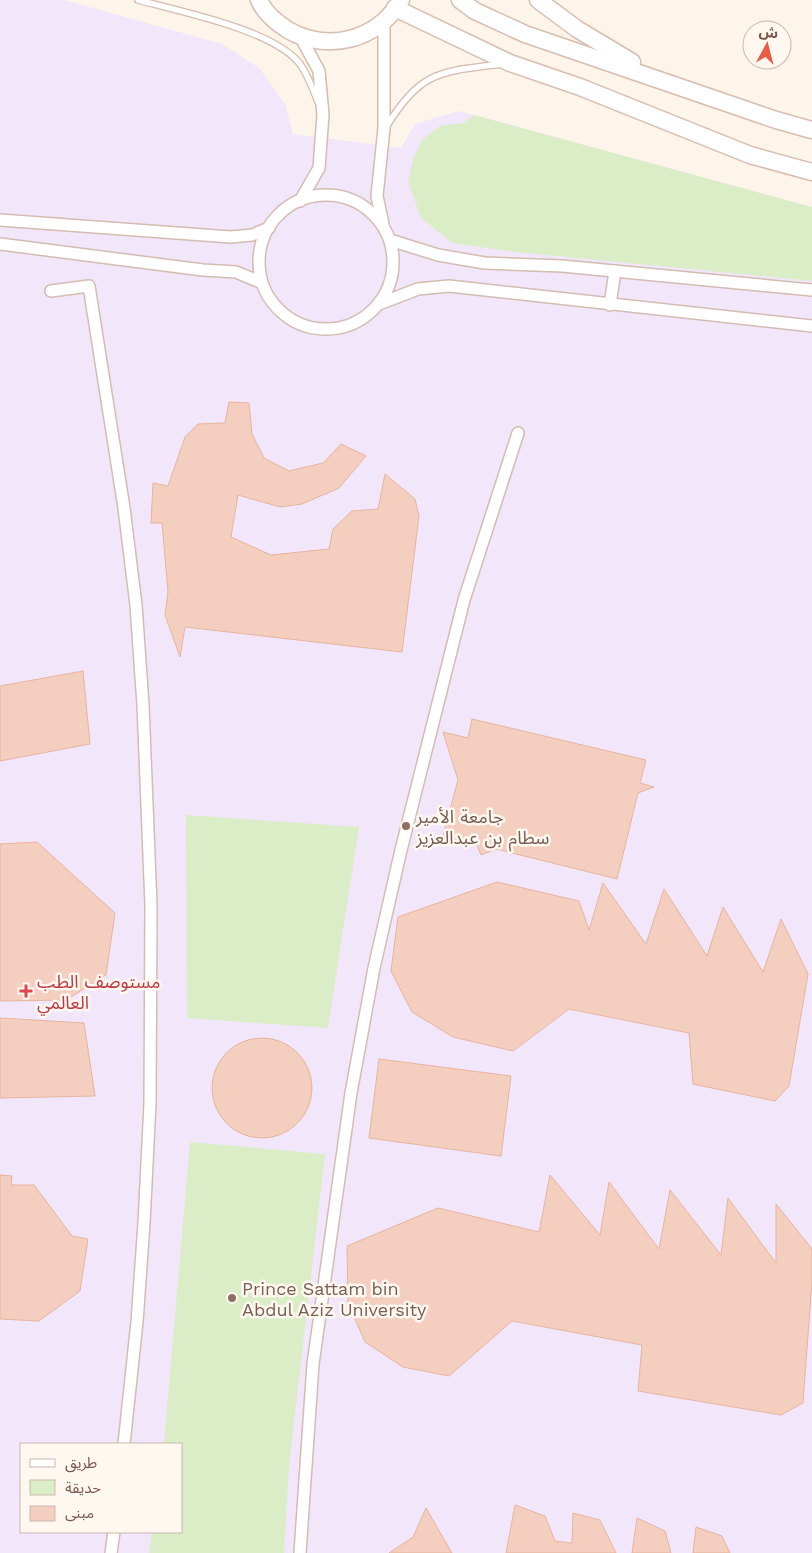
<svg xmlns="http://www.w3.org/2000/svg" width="812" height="1553" font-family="'Work Sans','Noto Sans Arabic',sans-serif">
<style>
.education{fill:#f1e6fa;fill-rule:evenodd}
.green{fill:#dbedc7}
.building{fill:#f4cfc0;stroke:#e8b39f}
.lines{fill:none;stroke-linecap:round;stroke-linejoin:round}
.lane-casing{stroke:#d4bcb1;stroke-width:8}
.street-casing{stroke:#d4bcb1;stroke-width:14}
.secondary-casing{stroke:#d9bdb1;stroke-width:19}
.lane{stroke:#fff;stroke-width:5.5}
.street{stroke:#fff;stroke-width:11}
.secondary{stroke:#fff;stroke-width:16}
.education-dot{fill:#8d6e63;stroke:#fff8f1;stroke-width:2}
.health-dot{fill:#e0444e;stroke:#fff8f1;stroke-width:2}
.labels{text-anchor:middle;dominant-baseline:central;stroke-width:5;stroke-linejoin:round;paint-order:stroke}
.education-label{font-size:18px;fill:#785e54;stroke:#fff8f1;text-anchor:start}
.health-label{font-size:18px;fill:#be3a42;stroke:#fff8f1;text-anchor:start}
</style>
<rect width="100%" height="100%" fill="#fdf4ea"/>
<path class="education" d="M0 0H64L222 44 260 69 285 104 293 134 401 148 415 124 459 111 812 207V1553H0ZM21 1444H181V1532H21Z"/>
<g class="green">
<path d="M474 115 812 207V281L515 252 452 243 421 218 408 181 414 157 422 140 440 126 464 123Z"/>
<path d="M186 815 359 827 328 1028 187 1018Z"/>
<path d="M190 1142 325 1154 289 1466 284 1553H149L152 1532H181V1444H164Z"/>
</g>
<g class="building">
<path d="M229 402 249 403 252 434 264 458 289 471 323 463 341 444 366 456 339 488 302 504 280 507 238 495 231 537 271 555 329 549 333 529 352 511 378 509 385 474 415 499 419 516 402 652 185 627 180 657 165 615 168 592 162 523H151L153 483 168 486 185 437 198 424 225 423Z"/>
<path d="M83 671 90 744 0 761V686Z"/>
<path d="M472 719 646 760 640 783 654 787 638 793 617 879 496 849 481 855 477 845 443 836 458 780 443 732 468 738Z"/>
<path d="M37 842 115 913 106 975 66 1000 0 1001V844Z"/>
<path d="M497 882 579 901 589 930 603 883 646 944 664 889 707 956 723 907 763 972 781 919 808 974 789 1086 775 1101 693 1084 689 1033 569 1009 513 1051 453 1037 412 1012 391 971 398 917Z"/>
<path d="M0 1018 84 1023 95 1096 0 1098Z"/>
<circle cx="262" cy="1088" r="50"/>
<path d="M379 1059 511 1076 501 1156 369 1138Z"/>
<path d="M0 1175 12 1176 11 1185H34L72 1236 88 1239 80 1291 39 1321 0 1319Z"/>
<path d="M550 1175 600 1235 609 1182 659 1249 670 1190 721 1255 728 1198 776 1263V1204L812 1249V1281L803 1403 781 1415 638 1391 642 1345 512 1321 449 1376 403 1367 365 1342 348 1303 347 1246 438 1208 539 1232Z"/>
<path d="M515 1505 545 1516 555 1541 572 1543 573 1513 600 1520 616 1553H506Z"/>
<path d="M426 1508 452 1553H389L413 1537Z"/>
<path d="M637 1518 665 1531 671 1553H632Z"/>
<path d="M696 1527 722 1536 730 1553H693Z"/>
</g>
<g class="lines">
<g class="lane-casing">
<g id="lane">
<path d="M138 0C179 11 274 30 300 64 308 75 313 89 318 102"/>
<path d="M386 127C422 70 439 72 502 64"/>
</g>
</g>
<g class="street-casing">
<g id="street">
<circle cx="326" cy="262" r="67"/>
<path d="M300 201 319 168 323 115 319 71 300 36"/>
<path d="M0 220 231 237 252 235 269 228"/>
<path d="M383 224 377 196 384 128V21"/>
<path d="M390 240 438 255 485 263 562 266 812 290"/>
<path d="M0 244 203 270 236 272 260 282"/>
<path d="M51 291 89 286 124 508 136 605 143 705 151 905 150 1104 144 1223 137 1322 124 1444"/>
<path d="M379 304 418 289 449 286 812 326"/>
<path d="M610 305 615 271"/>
<path d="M111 1553 114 1532"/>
<path d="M300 1553 313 1364 351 1093 374 968 401 850 464 600 518 433"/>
</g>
</g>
<g class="secondary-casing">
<g id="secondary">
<path d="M259 0C264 12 277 23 288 30 328 53 378 40 401 0"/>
<path d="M460 0 475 11 525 34 776 120 812 130"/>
<path d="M538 0 577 29 632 62"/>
<path d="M395 8 510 63 580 87 750 155 812 172"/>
</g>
</g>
<use href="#lane" class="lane"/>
<use href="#street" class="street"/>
<use href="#secondary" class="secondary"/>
</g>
<g class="education-dot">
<circle cx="406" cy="826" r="5"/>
<circle cx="232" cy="1298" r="5"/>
</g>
<path class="health-dot" d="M23.5 983.5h5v5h5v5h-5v5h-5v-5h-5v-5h5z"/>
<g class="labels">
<g class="education-label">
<text x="416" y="816">جامعة الأمير<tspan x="416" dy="21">سطام بن عبدالعزيز</tspan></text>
<text x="242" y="1288">Prince Sattam bin<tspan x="242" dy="21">Abdul Aziz University</tspan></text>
</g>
<g class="health-label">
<text x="37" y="981">مستوصف الطب<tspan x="37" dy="21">العالمي</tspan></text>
</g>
</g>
<rect x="20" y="1443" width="162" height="90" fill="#fff8f1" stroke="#cab7af"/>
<rect x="30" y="1459" width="25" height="8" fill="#ffffff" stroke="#cab7af"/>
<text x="65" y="1468" font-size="15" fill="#7b564b">طريق</text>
<rect x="30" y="1480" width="25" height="15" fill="#dbedc7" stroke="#cab7af"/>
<text x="65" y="1493" font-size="15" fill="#7b564b">حديقة</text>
<rect x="30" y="1506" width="25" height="15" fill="#f4cfc0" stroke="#cab7af"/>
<text x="65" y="1518" font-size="15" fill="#7b564b">مبنى</text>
<g transform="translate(767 45) rotate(7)"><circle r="24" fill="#fff8f1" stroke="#cab7af"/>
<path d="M0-4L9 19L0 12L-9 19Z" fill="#ec5c4a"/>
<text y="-8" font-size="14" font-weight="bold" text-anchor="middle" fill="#7b564b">ش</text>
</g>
</svg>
